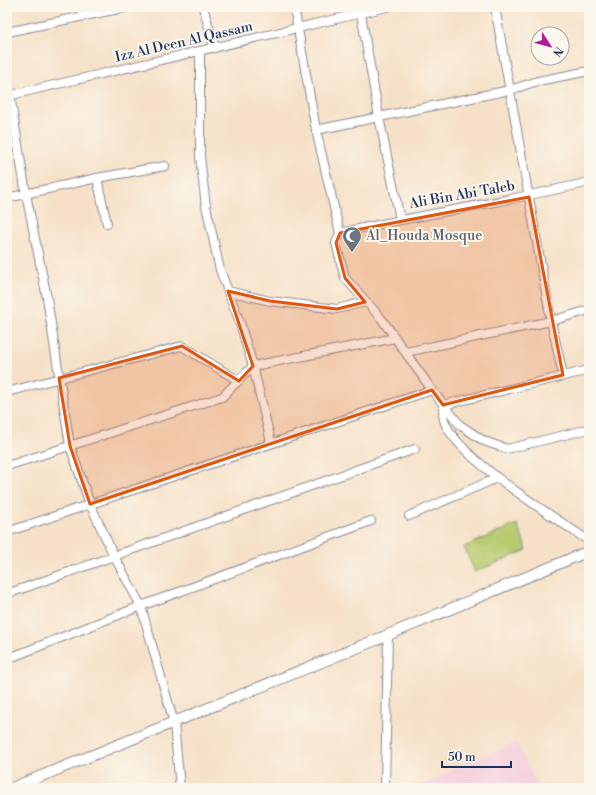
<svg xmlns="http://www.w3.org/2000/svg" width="596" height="795" font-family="'Libre Bodoni',serif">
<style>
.built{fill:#f4cfdd}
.green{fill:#b6ca6e;stroke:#687c66}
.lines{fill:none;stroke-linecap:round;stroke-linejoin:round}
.minor-casing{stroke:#888893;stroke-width:10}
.tertiary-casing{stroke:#888893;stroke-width:12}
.minor{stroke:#fff;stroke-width:8}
.tertiary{stroke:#fff;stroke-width:10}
.marked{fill:#de5710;fill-opacity:0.2;stroke:#de5710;stroke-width:3;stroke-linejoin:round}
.labels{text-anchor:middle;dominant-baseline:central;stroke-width:4;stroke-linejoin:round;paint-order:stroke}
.street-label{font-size:14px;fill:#1b2f5e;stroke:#fbf7ec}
.worship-label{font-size:14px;fill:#5b616d;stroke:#fbf7ec;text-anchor:start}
</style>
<rect width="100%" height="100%" fill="#fbf7ec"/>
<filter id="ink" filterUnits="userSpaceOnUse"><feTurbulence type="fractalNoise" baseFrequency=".025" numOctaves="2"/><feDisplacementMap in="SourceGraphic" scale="8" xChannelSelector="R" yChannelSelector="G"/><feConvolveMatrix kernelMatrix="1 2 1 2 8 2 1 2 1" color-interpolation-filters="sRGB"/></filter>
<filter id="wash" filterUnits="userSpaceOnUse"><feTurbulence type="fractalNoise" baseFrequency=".012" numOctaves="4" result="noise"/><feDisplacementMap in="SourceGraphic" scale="16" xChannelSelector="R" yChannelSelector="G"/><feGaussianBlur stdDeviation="0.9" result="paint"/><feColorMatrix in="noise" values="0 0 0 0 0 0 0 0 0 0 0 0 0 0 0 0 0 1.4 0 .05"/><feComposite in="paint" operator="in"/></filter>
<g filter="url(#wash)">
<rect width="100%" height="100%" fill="#f6e1c8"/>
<path class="built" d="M516 742 539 788H416L438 777Z"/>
<path class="green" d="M517 524 527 550 475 572 464 547Z"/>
</g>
<g filter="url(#ink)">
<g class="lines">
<g class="minor-casing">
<g id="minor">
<path d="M203 7 215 48"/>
<path d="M294 7 316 130 340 233 336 243 345 278 381 318 432 390 460 425 484 441 507 449 589 429"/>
<path d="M495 7 551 321 563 375"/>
<path d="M361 14 379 117 400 219"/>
<path d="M7 32 128 7"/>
<path d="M200 51V157L206 206 220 270 239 320 253 366 271 442"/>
<path d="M7 77 26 194 47 298 70 446 90 504 114 556 141 606 174 723 180 788"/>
<path d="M7 96 387 7"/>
<path d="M316 130 510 90 538 81 589 71"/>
<path d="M97 178 107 224"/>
<path d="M7 198 97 178 165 166"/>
<path d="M340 233C422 214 506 202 589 182"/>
<path d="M228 291 270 301 337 309 365 302"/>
<path d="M406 352 551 321 589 310"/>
<path d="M7 392 182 346 239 381"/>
<path d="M443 405C443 410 443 416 444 420 455 457 556 518 589 541"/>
<path d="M443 405 589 370"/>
<path d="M7 466 222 397 253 366 395 338"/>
<path d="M409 516 497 478"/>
<path d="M7 532 432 390"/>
<path d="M7 594 415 449"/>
<path d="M7 659 141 606 371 521"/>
<path d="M385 788 388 635"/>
</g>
</g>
<g class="tertiary-casing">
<path id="tertiary" d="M12 788 388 635 589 551"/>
</g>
<use href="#minor" class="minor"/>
<use href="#tertiary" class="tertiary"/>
</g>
</g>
<path class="marked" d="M529 197 563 375 443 405 432 390 90 504 70 446 59 378 182 346 239 381 253 366 228 291 270 301 337 309 365 302 345 278 336 243 340 233Z"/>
<defs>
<g id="mosque-pin" transform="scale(1)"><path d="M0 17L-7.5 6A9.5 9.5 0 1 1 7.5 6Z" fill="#6b7280" stroke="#fbf7ec"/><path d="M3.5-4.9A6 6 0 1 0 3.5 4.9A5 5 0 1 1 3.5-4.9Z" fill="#fff"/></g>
</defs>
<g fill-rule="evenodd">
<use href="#mosque-pin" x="352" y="236"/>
</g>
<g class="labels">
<g class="street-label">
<text transform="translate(184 42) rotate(-13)">Izz Al Deen Al Qassam</text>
<text transform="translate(462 195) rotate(-10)">Ali Bin Abi Taleb</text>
</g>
<g class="worship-label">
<text x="366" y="236">Al_Houda Mosque</text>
</g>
</g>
<rect width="596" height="795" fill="none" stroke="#fbf7ec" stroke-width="24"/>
<g transform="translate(550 46) rotate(126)"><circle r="19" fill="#fbf7ec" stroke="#a1a7b3"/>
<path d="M0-3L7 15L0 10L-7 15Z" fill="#b5179e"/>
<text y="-6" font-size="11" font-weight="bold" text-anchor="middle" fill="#1b2f5e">N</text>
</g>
<path d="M442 761v6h69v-6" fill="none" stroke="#1b2f5e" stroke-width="2"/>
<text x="448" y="761" font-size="12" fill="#1b2f5e" stroke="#fbf7ec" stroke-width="3" paint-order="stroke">50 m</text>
</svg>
